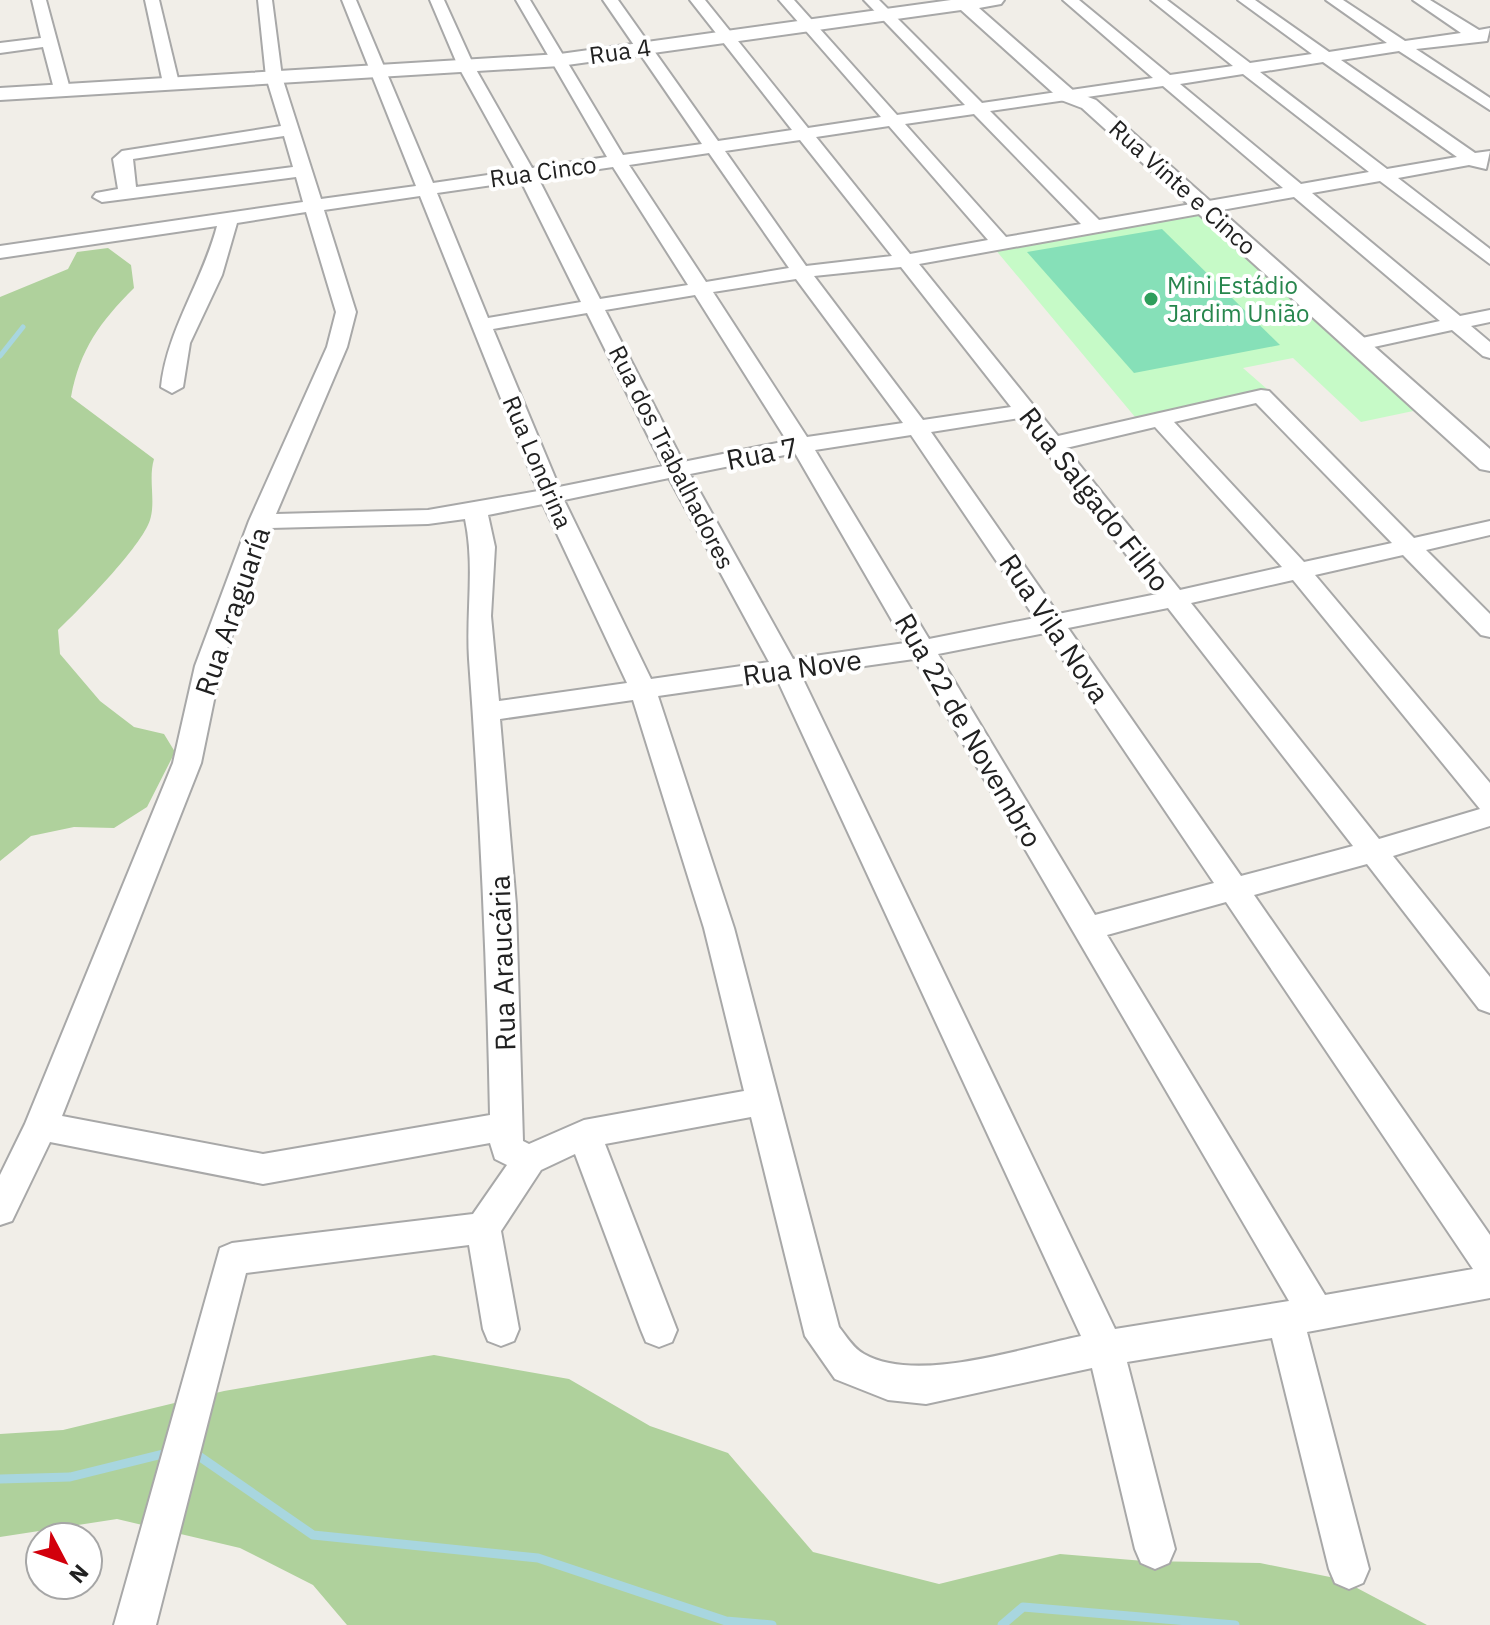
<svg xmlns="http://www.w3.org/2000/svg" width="1490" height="1625" font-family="'IBM Plex Sans',sans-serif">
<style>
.forest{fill:#afd19c}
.park{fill:#c6fac7}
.pitch{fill:#86e0b8}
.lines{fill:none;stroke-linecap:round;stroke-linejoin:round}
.stream-far1{stroke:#a8d6df;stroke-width:5}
.stream{stroke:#a8d6df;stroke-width:9}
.minor-casing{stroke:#a8a8a8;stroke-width:4}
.tertiary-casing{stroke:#a8a8a8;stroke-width:4}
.minor{fill:#fff;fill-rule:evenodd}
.tertiary{fill:#fff;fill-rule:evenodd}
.leisure-dot{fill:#2e9e5b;stroke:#fff;stroke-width:3}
.labels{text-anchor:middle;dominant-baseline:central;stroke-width:8;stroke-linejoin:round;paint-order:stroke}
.far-street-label{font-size:24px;fill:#212121;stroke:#fff}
.far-leisure-label{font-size:24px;fill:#27864d;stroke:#fff;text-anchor:start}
.street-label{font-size:28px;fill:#212121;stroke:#fff}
</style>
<rect width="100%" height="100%" fill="#f1eee8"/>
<g class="forest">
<path d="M108 248 131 265 134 288C100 322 80 349 71 397L154 459C148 479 156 501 150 520 142 546 79 610 58 630L60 654 100 701 134 727 164 734 175 752 147 807 114 828 74 827 31 836 0 861V297L68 269 77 252Z"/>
<path d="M434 1355 569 1379 650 1426 728 1453 813 1552 939 1584 1060 1554 1144 1561 1260 1563 1340 1579 1427 1625H347L313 1585 240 1548 117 1519 0 1537V1434L63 1430 224 1391Z"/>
</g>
<path class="park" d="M1202 212 1418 410 1361 422 1293 358 1243 368 1267 389 1135 417 994 248Z"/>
<path class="pitch" d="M1162 229 1280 345 1134 373 1027 252Z"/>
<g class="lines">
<path class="stream-far1" d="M0 356 23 327"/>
<g class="stream">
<path d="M193 1452 313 1535 538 1558 726 1621 772 1625"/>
<path d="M0 1479 70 1477 171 1452"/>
<path d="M1002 1625 1023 1607 1235 1625"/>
</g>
<g class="minor-casing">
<g id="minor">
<path d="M32 0H46L70 89 68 92 54 89 43 47 0 53V43L41 38Z"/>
<path d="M145 0H159L179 83 177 86 163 83Z"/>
<path d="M258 0H272L282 77 321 199 416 186 342 0H356L433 183 516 171 458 66 430 0H444L474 66 532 168 607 157 516 0H530L623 155 702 144 603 0H618L718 141 792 130 690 0H705L808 128 881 117 779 0H794L897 115 965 105 864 0H879L982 103 1153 78 1063 0H1079L1170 75 1233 66 1151 0H1167L1250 63 1312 54 1238 0H1255L1329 52 1387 43 1326 0H1343L1405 41 1461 33 1413 0H1430L1479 30 1490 28 1487 41 1416 49 1490 98V110L1399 51 1341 60 1475 153 1490 151 1486 169 1469 165 1398 178 1490 249V264L1380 181 1312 193 1460 316 1490 310V322L1471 326 1490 342V358L1483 356 1452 330 1360 350 1353 348 1350 344 1353 340 1440 321 1294 197 919 264 1058 436 1261 390 1269 391 1414 538 1490 521V535L1426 550 1490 614V637L1481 635 1403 555 1315 575 1490 783V826L1393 856 1490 977V1013L1479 1009 1367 864 1254 895 1490 1235V1298L1307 1332 1369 1569 1363 1583 1349 1589 1335 1583 1329 1569 1272 1338 1127 1362 1175 1549 1169 1563 1155 1569 1141 1563 1135 1549 1092 1368 926 1404 888 1400 835 1379 805 1336 751 1117 605 1144 677 1330 672 1342 659 1347 646 1342 641 1330 575 1154 541 1170 501 1231 519 1329 514 1341 501 1346 488 1341 483 1329 469 1245 246 1273 156 1625H114L220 1248 232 1243 473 1214 507 1165 495 1159 490 1143 263 1184 50 1142 12 1221 0 1225V1175L25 1124 173 763 195 666 249 521 327 347 336 312 306 212 237 223 222 275 190 343 183 387 172 393 161 387C167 330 202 283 217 226L0 258V246L303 202 296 177 102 202 93 197 96 193 118 189 113 159 122 151 281 126 266 77ZM1323 62 1457 157 1387 169 1260 72ZM1243 74 1369 172 1301 184 1180 84ZM1163 86 1283 188 1099 220 990 111ZM974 114 1081 224 1006 237 905 124ZM889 126 988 240 910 254 816 137ZM284 136 293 167 136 187 133 159ZM800 140 892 256 806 266 725 151ZM709 153 789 268 706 282 629 165ZM613 167 688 285 600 299 538 178ZM521 181 581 302 488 318 437 193ZM420 196 538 491 428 510 276 514 347 347 356 312 324 210ZM901 267 1011 407 923 420 814 276ZM796 279 903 423 807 437 713 292ZM695 295 787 441 683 462 605 310ZM587 313 663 466 559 487 493 329ZM1256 403 1392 543 1304 562 1174 422ZM1020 418 1157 594 1058 614 931 432ZM1155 427 1282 567 1180 590 1066 448ZM911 435 1035 618 929 639 815 450ZM795 453 905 643 793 659 690 474ZM669 478 769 662 651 679 564 500ZM543 504 627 683 499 701 491 616 495 547 488 515ZM465 519C475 565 466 612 469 659 480 812 487 961 490 1115L263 1154 62 1116 201 763 221 666 270 528 428 524ZM1293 580 1480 809 1379 839 1191 603ZM1168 608 1353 846 1241 876 1068 628ZM1045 633 1214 883 1095 915 938 654ZM914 659 1289 1301 1115 1329 801 675ZM777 679 1081 1336C1022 1348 917 1384 864 1354 854 1349 846 1336 839 1327L734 928 658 696ZM633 700 704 928 744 1091 584 1120 529 1144 523 1141 516 905 500 719ZM1226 902 1473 1269 1325 1295 1107 935Z"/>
</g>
</g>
<g class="tertiary-casing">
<path id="tertiary" d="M951 0H1004L1001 4 979 8 1075 92 1096 100 1490 449V471L1480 469 1082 108 1061 100 961 10 560 66 0 100V88L560 54Z"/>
</g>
<use href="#minor" class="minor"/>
<use href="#tertiary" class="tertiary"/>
</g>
<circle class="leisure-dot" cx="1151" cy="299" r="8"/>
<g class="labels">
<g class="far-street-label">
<text transform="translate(620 51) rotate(-8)">Rua 4</text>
<text transform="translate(543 171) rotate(-8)">Rua Cinco</text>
<text transform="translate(1183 187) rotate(42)">Rua Vinte e Cinco</text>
<text transform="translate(672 457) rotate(63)">Rua dos Trabalhadores</text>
<text transform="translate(538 462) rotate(67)">Rua Londrina</text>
</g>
<g class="far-leisure-label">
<text x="1167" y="285">Mini Estádio<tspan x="1167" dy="28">Jardim União</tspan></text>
</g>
<g class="street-label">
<text transform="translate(762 453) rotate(-11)">Rua 7</text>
<text transform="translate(1095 499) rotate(52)">Rua Salgado Filho</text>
<text transform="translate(232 611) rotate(-71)">Rua Araguaría</text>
<text transform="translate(1055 628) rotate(56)">Rua Vila Nova</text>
<text transform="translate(802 667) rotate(-8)">Rua Nove</text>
<text transform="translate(969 730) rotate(60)">Rua 22 de Novembro</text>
<text transform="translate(502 963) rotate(-92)">Rua Araucária</text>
</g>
</g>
<g transform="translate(64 1561) rotate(131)"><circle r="38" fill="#ffffff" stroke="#a6a6a6" stroke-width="2"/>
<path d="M0-6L14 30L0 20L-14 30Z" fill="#d2000c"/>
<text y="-12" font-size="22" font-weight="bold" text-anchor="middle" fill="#212121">N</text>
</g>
</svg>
